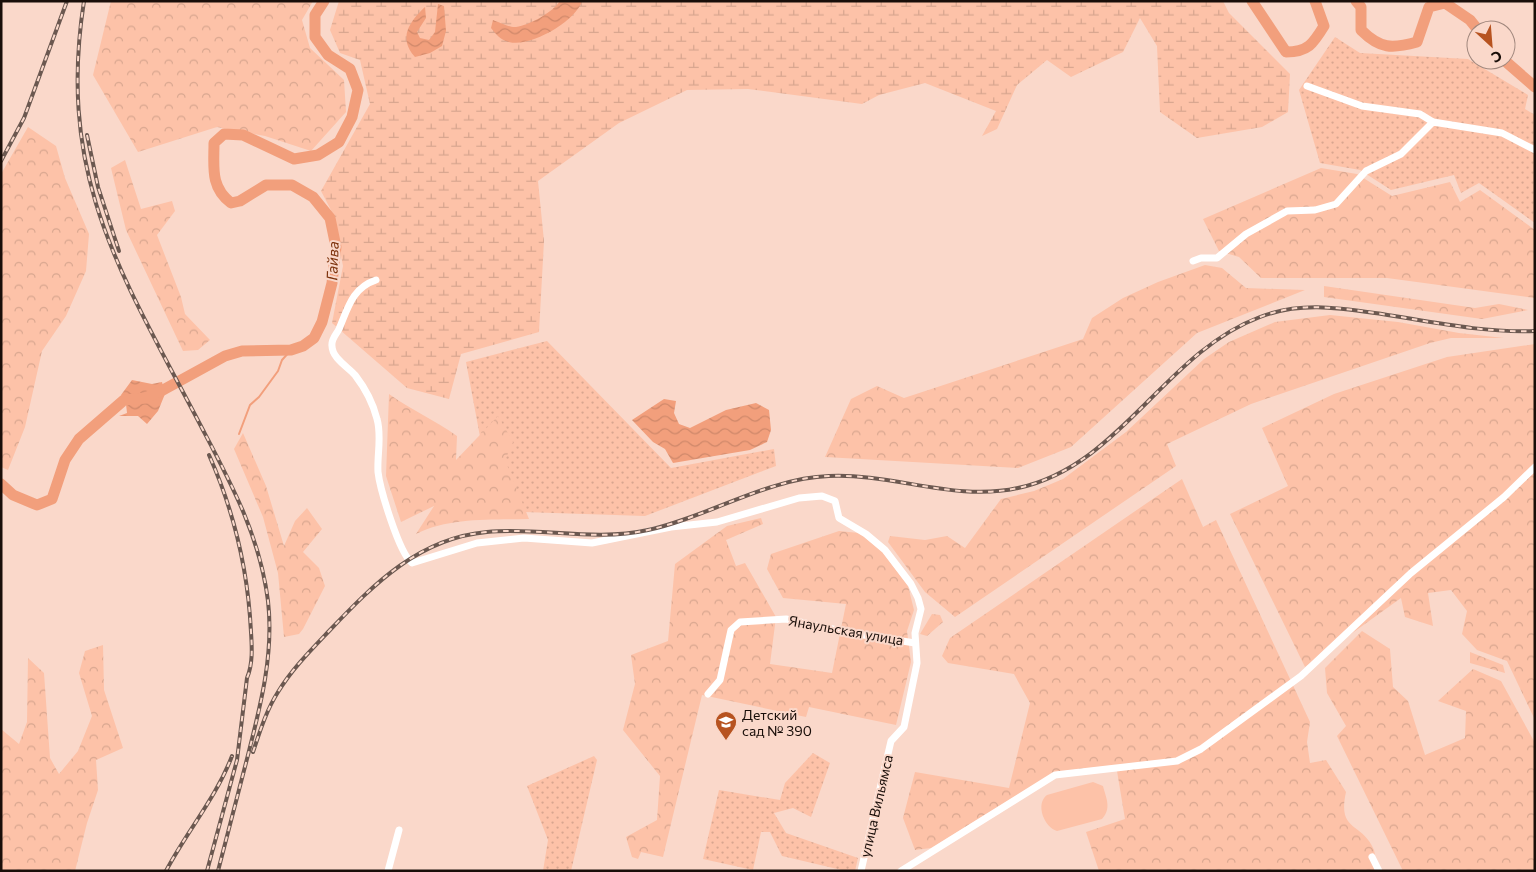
<svg xmlns="http://www.w3.org/2000/svg" width="1536" height="872" font-family="Commissioner,sans-serif">
<style>
.grass{fill:url(#grass-dots)}
.forest{fill:url(#forest-crowns)}
.wetland{fill:url(#wetland-marsh)}
.park{fill:#fdc2a8}
.water{fill:url(#water-waves)}
.lines{fill:none;stroke-linecap:round;stroke-linejoin:round}
.stream{stroke:#f29f7c;stroke-width:2}
.river{stroke:#f29f7c;stroke-width:11}
.minor{stroke:#fff;stroke-width:7}
.rail-casing{stroke:#6b5850;stroke-width:4}
.rail{stroke:#fad8ca;stroke-width:2;stroke-dasharray:5.5;stroke-linecap:butt}
.labels{text-anchor:middle;dominant-baseline:central;stroke-width:4;stroke-linejoin:round;paint-order:stroke}
.street-label{font-size:14px;fill:#190e09;stroke:#fad8ca}
.poi-label{font-size:14px;fill:#190e09;stroke:#fad8ca;text-anchor:start}
.water-label{font-size:15px;font-style:italic;fill:#7e340e;stroke:#fad8ca}
</style>
<defs>
<pattern id="grass-dots" width="8" height="8" patternUnits="userSpaceOnUse" patternTransform="scale(1.25)"><rect width="8" height="8" fill="#fdc2a8"/><path d="M2 2h.1M6 6h.1" fill="none" stroke="#d8a68f" stroke-width="1.8" stroke-linecap="round"/></pattern>
<pattern id="forest-crowns" width="20" height="18" patternUnits="userSpaceOnUse" patternTransform="scale(1.25)"><rect width="20" height="18" fill="#fdc2a8"/><path d="M2 6a3 3 0 1 1 6 0M12 15a3 3 0 1 1 6 0" fill="none" stroke="#d8a68f"/></pattern>
<pattern id="wetland-marsh" width="20" height="14" patternUnits="userSpaceOnUse" patternTransform="scale(1.25)"><rect width="20" height="14" fill="#fdc2a8"/><path d="M1 5h8M5 5V1M11 12h8M15 12V8" fill="none" stroke="#d8a68f"/></pattern>
<pattern id="water-waves" width="16" height="10" patternUnits="userSpaceOnUse" patternTransform="scale(1.25)"><rect width="16" height="10" fill="#f29f7c"/><path d="M0 5q4-4 8 0t8 0" fill="none" stroke="#cf886a"/></pattern>
</defs>
<rect width="100%" height="100%" fill="#fad8ca"/>
<g class="grass">
<path d="M1335 37 1360 53 1468 59 1528 95 1525 109 1535 115V223L1479 183 1461 193 1454 175 1391 190 1360 170 1320 163 1299 90Z"/>
<path d="M547 341 671 468 774 449 776 466 645 516 494 511 466 362Z"/>
<path d="M813 753 830 763 811 817 793 808 774 813 786 833 858 858 855 871H846L782 856 770 832H761L753 870 703 859 719 790 780 800 785 783Z"/>
<path d="M594 756 597 760 571 871H543L548 840 527 786Z"/>
</g>
<g class="forest">
<path d="M111 1H313L302 20 310 48 344 80 346 112 311 151 265 136 217 127 138 152 93 75Z"/>
<path d="M28 127 56 146 65 178 89 234 86 271 66 316 42 351 25 427 8 470 1 467V174Z"/>
<path d="M125 160 141 209 172 201 175 211 157 235 181 297 185 314 210 340 198 350 183 351 126 230 111 168Z"/>
<path d="M1321 168 1357 174 1392 196 1450 182 1460 202 1480 190 1535 230V298L1387 278H1261L1239 257 1219 251 1203 219Z"/>
<path d="M1205 265 1222 268 1246 288 1305 290 1197 333 1071 447 1018 468 825 457 851 399 877 386 904 398 1083 339 1092 318 1123 298 1158 282Z"/>
<path d="M1324 286 1475 308 1499 304 1528 310 1482 319 1324 297Z"/>
<path d="M1330 315 1398 322 1459 333 1504 338H1451L1430 343 1251 404 1167 444 1176 466 955 617 925 592 888 542 890 536 925 540 947 536 965 548 1001 499 1034 491 1063 479 1126 432 1204 359 1229 342 1275 322Z"/>
<path d="M1535 344V720L1507 661 1477 650 1462 634 1467 611 1451 590 1428 593 1433 626 1405 617 1401 598 1305 667 1230 514 1288 486 1262 428 1334 394 1447 357Z"/>
<path d="M389 394C411 410 435 420 457 436L456 460 498 416 513 442 505 460 529 519C491 520 450 517 416 534L434 506 401 522 386 476Z"/>
<path d="M243 433 266 486 284 546 295 521 307 508 322 529 303 552 319 568 325 586 303 629 299 634 284 637 278 573 263 517 234 449Z"/>
<path d="M1182 479 1203 527 1216 520 1310 722 1307 742 1310 763 1326 760 1346 792C1337 833 1362 821 1374 850 1376 856 1374 864 1374 870L1099 871 1086 832 1125 819 1116 765 1055 772 931 848 915 850 903 818 915 772 1009 788 1030 703 1014 674 948 663 942 656 950 638Z"/>
<path d="M761 518 763 524 726 540 736 566 745 563 776 617 770 664 832 673 846 604 783 598 767 569 771 554 839 531 859 533 882 551 908 586 914 610 907 631 911 662 896 725 809 707 806 717 702 695 663 857 641 852 638 859 632 857 626 837 657 820 660 776 623 730 635 684 631 655 668 641 675 564 727 526Z"/>
<path d="M932 614 940 615 943 622 927 636 920 634Z"/>
<path d="M1362 631 1390 649 1393 687 1408 701 1425 755 1465 738 1466 711 1438 701 1473 669 1501 681 1535 743V871H1403L1337 736 1346 726 1327 693 1325 668Z"/>
<path d="M103 645 104 690 123 748 96 760 98 790 87 823 75 871H1V729L19 744 27 722 28 658 44 673 50 758 59 774 78 751 92 716 79 673 85 651Z"/>
<path d="M1470 652 1503 665 1505 673 1470 663Z"/>
</g>
<path class="wetland" d="M339 1H1223L1229 13 1290 74 1288 112 1262 127 1197 138 1160 112 1157 46 1140 18 1123 52 1071 77 1047 60 1017 85 997 129 982 136 996 111 925 83 879 95 862 104 748 89 687 90 619 123 538 181 544 241 539 332 461 354 449 399 407 388 332 323 343 266 333 214 321 191 370 104 360 60 340 53 330 30Z"/>
<path class="park" d="M1093 782 1103 786C1106 798 1112 808 1102 819L1057 831C1044 827 1035 804 1047 795Z"/>
<g class="water">
<path d="M560 1H582C576 21 530 48 509 42 500 40 496 34 491 28L493 20C499 22 510 28 516 27 530 25 553 12 560 1Z"/>
<path d="M438 4 444 6 446 31 442 46 430 53 415 57C398 38 409 22 425 7L426 18 417 32 420 38 429 40 435 32Z"/>
<path d="M132 380 152 384 162 382 165 394 158 411 147 424 138 416H119L127 413 126 404 121 395Z"/>
<path d="M664 399 676 401 674 413 679 424 690 428 726 410 756 403 769 410 771 430 767 442 750 450 673 463 665 449 653 442 632 420Z"/>
</g>
<g class="lines">
<path class="stream" d="M239 434 250 405 259 397 278 371 282 360 291 350"/>
<g class="river">
<path d="M1252 1 1286 52C1308 52 1313 44 1324 26L1315 1"/>
<path d="M1356 1 1361 7V30C1380 49 1392 49 1417 42L1429 7 1445 3 1470 20 1478 30"/>
<path d="M1504 60 1535 87"/>
<path d="M1 484 13 495 37 505 52 499 65 460 79 439 124 400 145 398 163 390 225 356 242 351 291 350 303 346 314 338 322 322 332 283 336 247 330 218 313 197 292 185H266L240 201 231 203C210 187 214 167 214 143L224 134 243 135 294 159 318 155 339 142 352 117 358 90 350 69 328 55 315 37V15L324 1"/>
</g>
<g class="minor">
<path d="M1307 86 1362 106 1420 114 1433 122"/>
<path d="M1193 261 1201 258H1217L1246 234 1287 211 1315 210 1336 204 1366 171 1401 154 1433 122 1502 133 1535 150"/>
<path d="M376 280C352 288 348 308 339 329 336 335 331 339 332 346 332 358 348 367 355 375 365 388 373 403 377 419 382 436 377 454 378 472 380 489 399 553 412 563L477 543 524 538 592 543 671 527 717 522 799 498 822 496 835 501 839 518 866 534 885 550 911 584 918 598 921 609 915 633 917 663 904 727 891 741 861 871"/>
<path d="M708 694 720 680 731 630 740 622 786 619 851 633 915 643"/>
<path d="M1372 857 1379 871"/>
<path d="M388 871 399 830"/>
<path d="M901 871 1055 775 1177 761 1201 749 1301 676 1411 573 1504 497 1535 467"/>
</g>
<g class="rail-casing">
<g id="rail">
<path d="M84 1C56 181 124 278 203 430 232 485 260 537 268 601 274 653 261 704 248 755 238 794 228 832 218 871"/>
<path d="M87 135 98 187 119 251"/>
<path d="M1 161 24 118 67 1"/>
<path d="M253 752C260 731 266 711 278 692 292 669 311 650 330 630 374 584 419 538 487 532 541 527 594 542 648 530 708 517 768 478 829 476 893 473 955 502 1018 488 1121 466 1164 353 1260 317 1301 301 1340 308 1382 314 1433 322 1483 333 1535 331"/>
<path d="M166 871C187 831 216 798 232 756"/>
<path d="M207 871 237 760 247 678C253 664 252 647 251 632 248 571 234 511 209 455"/>
</g>
</g>
<use href="#rail" class="rail"/>
</g>
<defs>
<g id="school-pin" transform="scale(1.125)"><path d="M0 17L-7.5 6A9.5 9.5 0 1 1 7.5 6Z" fill="#b75320" stroke="#fad8ca"/><path d="M0-5L7-2L0 1L-7-2ZM-4 1L0 2.5L4 1V4Q0 6-4 4Z" fill="#fff"/></g>
</defs>
<g fill-rule="evenodd">
<use href="#school-pin" x="726" y="722"/>
</g>
<g class="labels">
<g class="street-label">
<text transform="translate(846 630) rotate(10)">Янаульская улица</text>
<text transform="translate(876 806) rotate(-77)">улица Вильямса</text>
</g>
<g class="poi-label">
<text x="742" y="714">Детский<tspan x="742" dy="16">сад № 390</tspan></text>
</g>
<g class="water-label">
<text transform="translate(332 261) rotate(-88)">Гайва</text>
</g>
</g>
<rect width="1536" height="872" fill="none" stroke="#190e09" stroke-width="5"/>
<g transform="translate(1491 45) rotate(154)"><circle r="24" fill="#fad8ca" stroke="#a0877d"/>
<path d="M0-4L9 19L0 12L-9 19Z" fill="#b75320"/>
<text y="-8" font-size="14" font-weight="bold" text-anchor="middle" fill="#190e09">С</text>
</g>
</svg>
